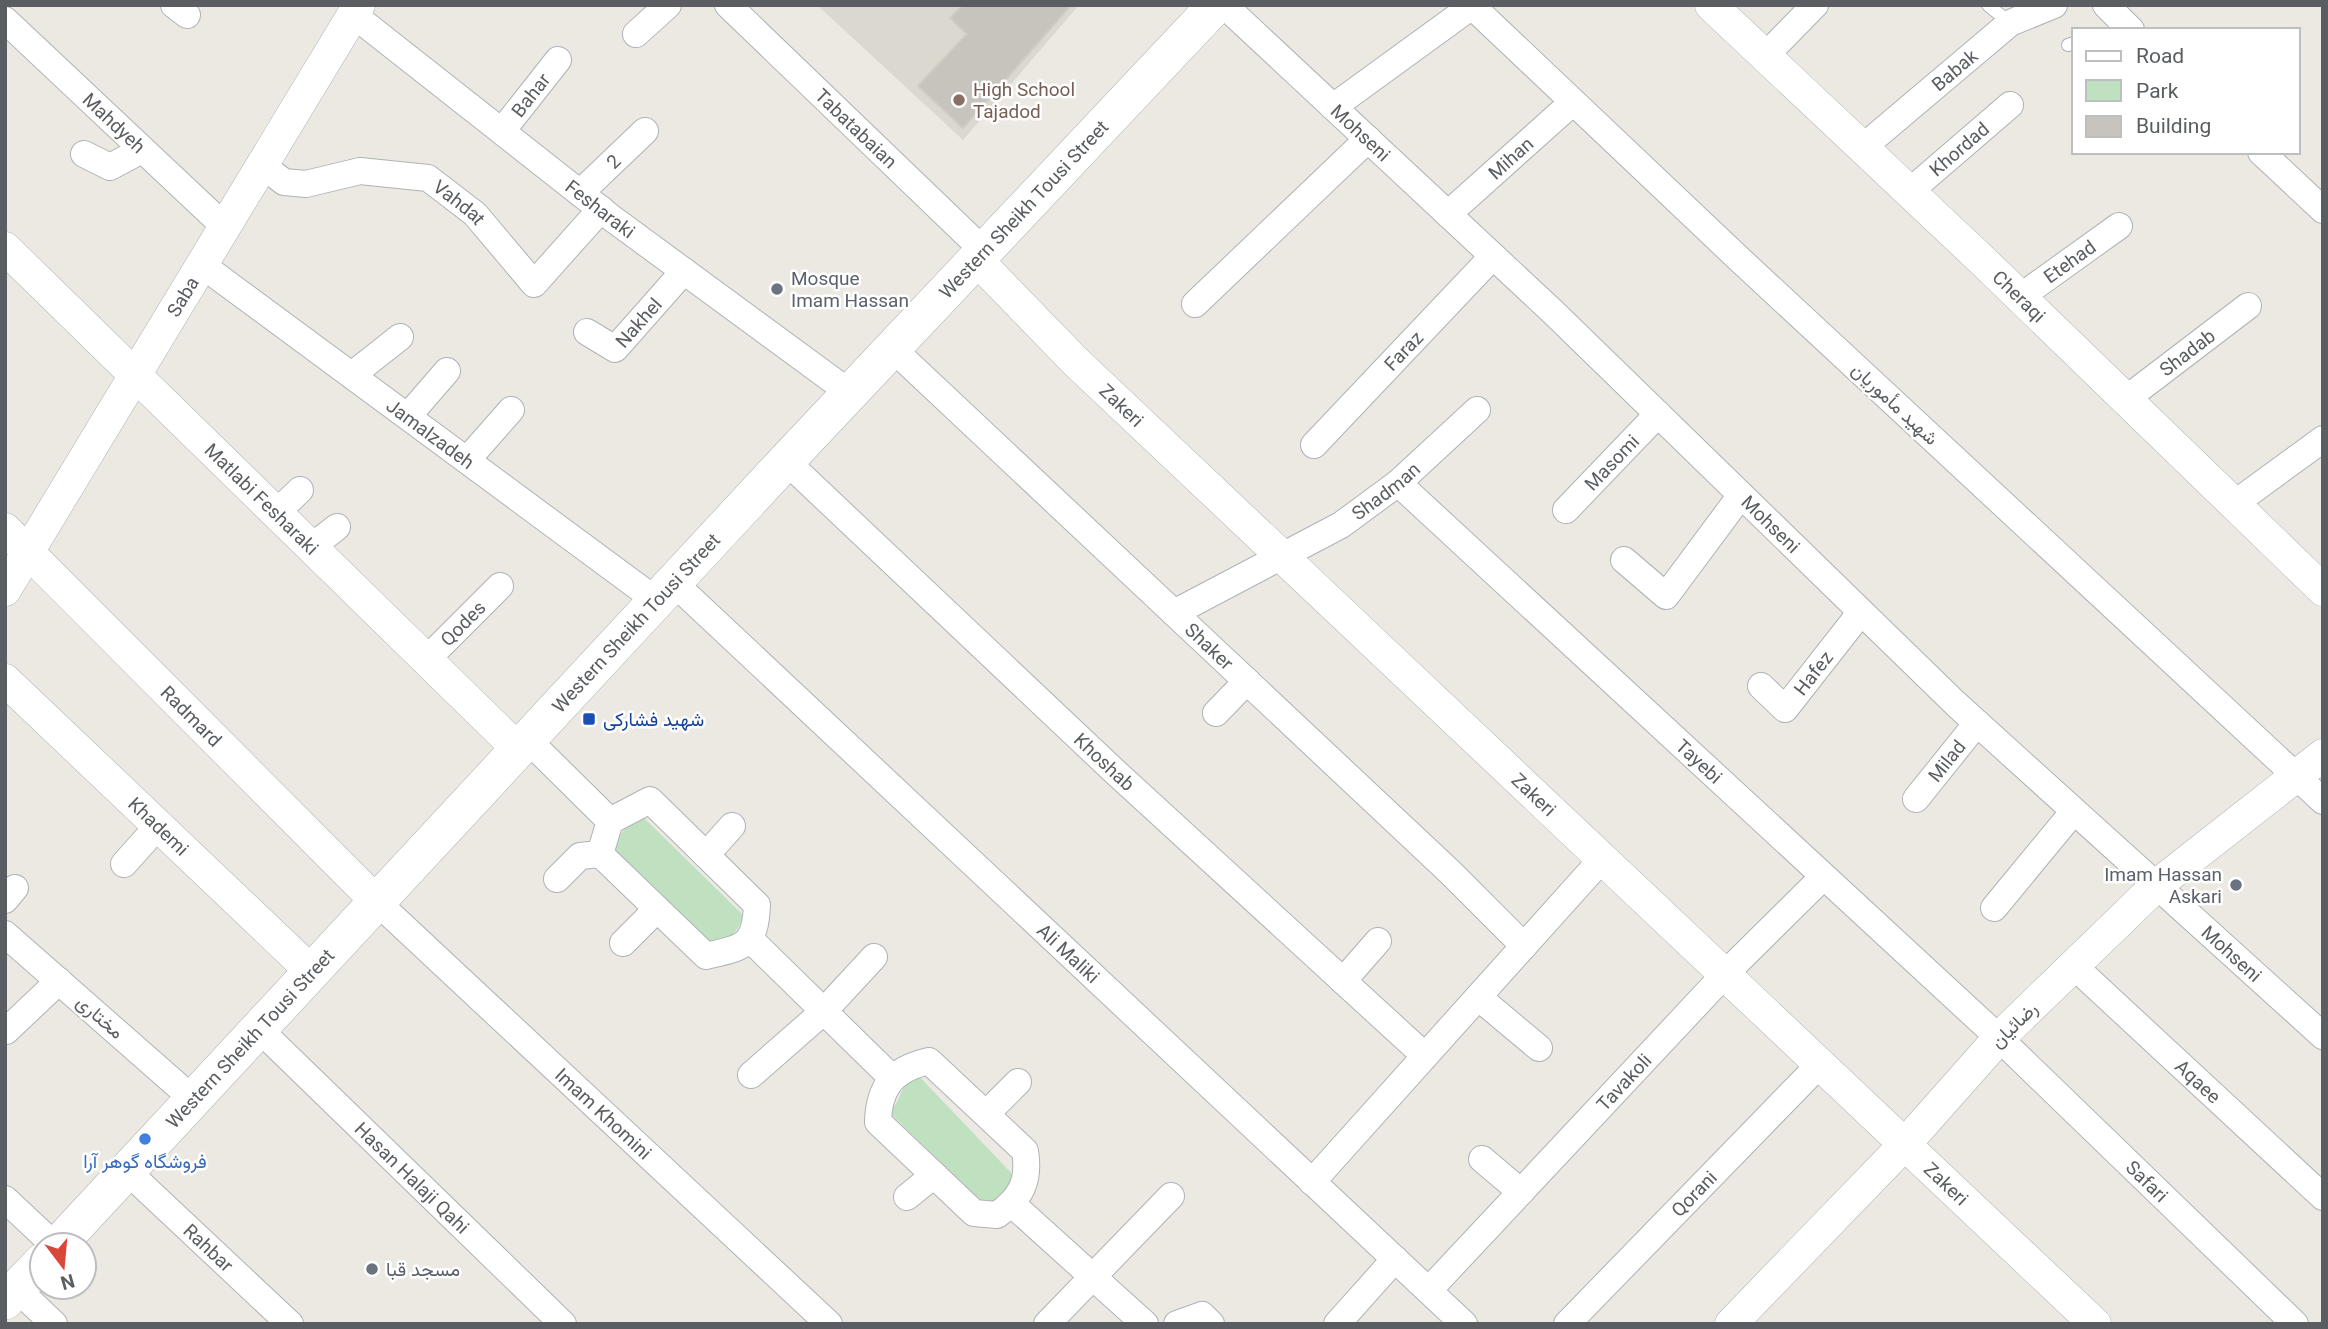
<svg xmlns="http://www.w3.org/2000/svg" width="2328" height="1329" font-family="Roboto,Vazirmatn,sans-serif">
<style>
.education{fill:#dbd8d0}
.green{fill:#c0e1c0}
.building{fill:#c7c4be;stroke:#cfcbc1;stroke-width:2}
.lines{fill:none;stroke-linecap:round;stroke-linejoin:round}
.service-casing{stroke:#afb2b6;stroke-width:14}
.minor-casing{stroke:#afb2b6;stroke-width:28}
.tertiary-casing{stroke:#afb2b6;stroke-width:33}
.secondary-casing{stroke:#aeb1b6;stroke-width:38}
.service{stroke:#fff;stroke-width:12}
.minor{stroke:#fff;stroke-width:26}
.tertiary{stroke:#fff;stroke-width:32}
.secondary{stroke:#fff;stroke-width:37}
.education-dot{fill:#8d6e63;stroke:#fff;stroke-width:2.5}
.worship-dot{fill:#6b7280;stroke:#fff;stroke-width:2.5}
.transit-dot{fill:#1a4fb4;stroke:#fff;stroke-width:2.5}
.shop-dot{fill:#3f7fe0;stroke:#fff;stroke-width:2.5}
.labels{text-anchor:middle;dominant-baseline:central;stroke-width:5;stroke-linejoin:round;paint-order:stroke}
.street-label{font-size:19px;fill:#5a5d61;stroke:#fff}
.education-label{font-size:19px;fill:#785e54;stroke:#fff;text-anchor:start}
.worship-label{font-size:19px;fill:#5b616d;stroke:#fff;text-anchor:start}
.transit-label{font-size:19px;fill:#164399;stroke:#fff;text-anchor:start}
.shop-label{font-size:19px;fill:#366cbe;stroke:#fff}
</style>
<rect width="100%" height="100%" fill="#ebe9e2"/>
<path class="education" d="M817 5H1079L963 140Z"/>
<g class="green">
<path d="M644 818 743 915C738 934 729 939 711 946L613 853C614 834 629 825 644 818Z"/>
<path d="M916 1073 1016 1178 999 1201 986 1206 890 1113C903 1096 898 1089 916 1073Z"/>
</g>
<path class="building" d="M963 5H1071L963 128 918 86 967 34 950 18Z"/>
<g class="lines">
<g class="service-casing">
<g id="service">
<path d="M1988 5 2010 23"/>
<path d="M2068 45 2074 43"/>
</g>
</g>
<g class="minor-casing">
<g id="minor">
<path d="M174 5 187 15"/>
<path id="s1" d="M728 5 984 251"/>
<path id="s2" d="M1224 5 1553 312 1956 704 2323 1036"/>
<path d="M1471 5 1737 257 2323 801"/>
<path d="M2106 5 2131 30"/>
<path id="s3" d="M355 16 613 219 850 393"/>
<path id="s4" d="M5 20 225 227"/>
<path d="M636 34 668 5"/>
<path d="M1765 56 1815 5"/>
<path d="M1333 107 1472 6"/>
<path id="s5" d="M502 131 558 60"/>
<path id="s6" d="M1862 148 2010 23 2054 5"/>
<path d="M2261 152 2323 210"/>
<path d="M84 154 110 167 142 150"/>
<path id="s7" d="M263 166 284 182 306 184 360 171 428 178 475 214 534 284 601 209"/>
<path id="s8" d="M1909 192 2010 105"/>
<path id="s9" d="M580 193 645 131"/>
<path id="s10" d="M1448 214 1573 102"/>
<path id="s11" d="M202 265 657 601"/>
<path id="s12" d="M2020 297 2119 226"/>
<path d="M1195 304 1368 139"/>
<path id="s13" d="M587 332 615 349 684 271"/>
<path id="s14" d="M893 349 1451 873 1524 946"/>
<path d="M352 375 400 337"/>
<path id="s15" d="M2126 399 2248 306"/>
<path d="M408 416 447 371"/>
<path id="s16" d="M1314 445 1493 256"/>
<path d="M467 460 511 410"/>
<path id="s17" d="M786 461 1112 769 1425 1056"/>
<path id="s18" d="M1398 483 1999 1038 2295 1324"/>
<path d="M2234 504 2323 439"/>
<path id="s19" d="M1566 510 1658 414"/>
<path d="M275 514 300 490"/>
<path d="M310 548 337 527"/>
<path d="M1624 560 1666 596 1741 495"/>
<path id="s20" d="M674 583 1464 1324"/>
<path id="s21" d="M1174 613 1341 525 1398 483 1477 410"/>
<path id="s22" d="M426 660 500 586"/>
<path id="s23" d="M1761 686 1785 709 1861 612"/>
<path d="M1216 713 1247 681"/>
<path d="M528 740 610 821"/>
<path id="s24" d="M1916 799 1977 723"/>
<path d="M650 800 757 905C755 946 745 947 706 956L600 854 610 821Z"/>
<path d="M706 855 732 826"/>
<path d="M124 864 158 826"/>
<path d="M557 879 580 856 600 854"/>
<path d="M5 900 15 888"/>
<path id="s25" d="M377 902 829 1324"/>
<path d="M1994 908 2074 811"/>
<path d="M5 934 194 1100"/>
<path d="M750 939 891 1077"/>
<path d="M623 943 657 909"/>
<path id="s26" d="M2075 967 2323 1197"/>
<path d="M1343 981 1378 941"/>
<path d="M1478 997 1539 1048"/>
<path id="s27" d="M260 1030 563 1324"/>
<path d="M6 1031 59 981"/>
<path d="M929 1061 1025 1151C1030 1181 1021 1198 997 1215L974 1213 878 1122C879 1086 894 1069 929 1061Z"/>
<path d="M751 1075 824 1011 874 957"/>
<path d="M986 1114 1018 1082"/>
<path d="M1482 1159 1521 1192"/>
<path id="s28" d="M127 1171 290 1324"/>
<path d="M1312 1182 1602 859"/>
<path d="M907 1197 934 1175"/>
<path d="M5 1199 54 1245"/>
<path d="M1012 1204 1145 1324"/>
<path d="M17 1289 54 1324"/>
<path id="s29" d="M1429 1290 1725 974 1823 877"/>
<path d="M1047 1324 1171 1196"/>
<path d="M1177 1324 1202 1315 1211 1324"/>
<path d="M1337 1324 1395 1259"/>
<path id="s30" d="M1567 1324 1820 1064"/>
</g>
</g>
<g class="tertiary-casing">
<g id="tertiary">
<path id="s31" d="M1711 5 1984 262 2323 590"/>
<path id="s32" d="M5 248 519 750"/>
<path id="s33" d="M977 260 1075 361 2095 1324"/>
<path id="s34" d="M5 529 377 902"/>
<path id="s35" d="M5 590 359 5"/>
<path id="s36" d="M5 680 312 972"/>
<path d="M1731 1324 1906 1143 1999 1038 2157 885 2323 755"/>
</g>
</g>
<g class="secondary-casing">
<g id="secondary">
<path id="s37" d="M58 1245 786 461 1216 5"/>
<path d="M5 1301 42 1262"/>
</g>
</g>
<use href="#service" class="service"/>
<use href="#minor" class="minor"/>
<use href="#tertiary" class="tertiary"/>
<use href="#secondary" class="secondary"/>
</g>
<circle class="education-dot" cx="959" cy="100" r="7"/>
<g class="worship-dot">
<circle cx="777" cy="289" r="7"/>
<circle cx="2236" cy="885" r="7"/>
<circle cx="372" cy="1269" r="7"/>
</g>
<rect class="transit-dot" x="582" y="712" width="14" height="14" rx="3.5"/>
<circle class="shop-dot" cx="145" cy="1139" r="7"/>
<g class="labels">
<g class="street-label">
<text stroke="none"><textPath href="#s6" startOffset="121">Babak</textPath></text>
<text stroke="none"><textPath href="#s5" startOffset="46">Bahar</textPath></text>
<text stroke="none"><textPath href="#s4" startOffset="150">Mahdyeh</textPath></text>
<text stroke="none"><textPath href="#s1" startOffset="178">Tabatabaian</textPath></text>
<text stroke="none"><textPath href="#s2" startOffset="187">Mohseni</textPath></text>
<text stroke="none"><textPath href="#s8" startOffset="66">Khordad</textPath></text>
<text stroke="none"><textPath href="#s10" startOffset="84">Mihan</textPath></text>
<text stroke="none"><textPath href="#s9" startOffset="46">2</textPath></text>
<text stroke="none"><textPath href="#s7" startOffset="212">Vahdat</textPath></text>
<text stroke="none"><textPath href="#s3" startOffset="312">Fesharaki</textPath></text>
<text stroke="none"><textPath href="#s37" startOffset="1416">Western Sheikh Tousi Street</textPath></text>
<text stroke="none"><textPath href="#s12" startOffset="61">Etehad</textPath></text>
<text stroke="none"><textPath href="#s31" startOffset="424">Cheraqi</textPath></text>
<text stroke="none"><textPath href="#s35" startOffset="343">Saba</textPath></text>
<text stroke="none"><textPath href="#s13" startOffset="68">Nakhel</textPath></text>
<text stroke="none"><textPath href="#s16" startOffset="130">Faraz</textPath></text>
<text stroke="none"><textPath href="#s15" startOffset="77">Shadab</textPath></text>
<text transform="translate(1895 404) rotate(43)">شهید مأموریان</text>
<text stroke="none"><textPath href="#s33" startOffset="205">Zakeri</textPath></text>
<text stroke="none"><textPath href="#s11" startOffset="284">Jamalzadeh</textPath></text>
<text stroke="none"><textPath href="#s19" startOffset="66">Masomi</textPath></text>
<text stroke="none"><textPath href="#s21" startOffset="245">Shadman</textPath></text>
<text stroke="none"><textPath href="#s32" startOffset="359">Matlabi Fesharaki</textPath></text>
<text stroke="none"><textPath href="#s2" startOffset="754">Mohseni</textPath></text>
<text stroke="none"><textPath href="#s22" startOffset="52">Qodes</textPath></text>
<text stroke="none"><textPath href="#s37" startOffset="849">Western Sheikh Tousi Street</textPath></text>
<text stroke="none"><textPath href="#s14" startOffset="434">Shaker</textPath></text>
<text stroke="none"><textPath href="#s23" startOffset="79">Hafez</textPath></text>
<text stroke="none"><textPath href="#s34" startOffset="264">Radmard</textPath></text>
<text stroke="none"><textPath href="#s17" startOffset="438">Khoshab</textPath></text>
<text stroke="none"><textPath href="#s18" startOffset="410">Tayebi</textPath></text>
<text stroke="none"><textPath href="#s24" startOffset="49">Milad</textPath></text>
<text stroke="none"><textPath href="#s33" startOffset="772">Zakeri</textPath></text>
<text stroke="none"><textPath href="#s36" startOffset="212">Khademi</textPath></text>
<text stroke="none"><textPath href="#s20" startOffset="541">Ali Maliki</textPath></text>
<text stroke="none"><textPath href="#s2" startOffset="1384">Mohseni</textPath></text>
<text transform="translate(100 1017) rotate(41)">مختاری</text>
<text transform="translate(2014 1025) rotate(-44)">رضائیان</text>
<text stroke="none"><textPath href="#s37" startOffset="282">Western Sheikh Tousi Street</textPath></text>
<text stroke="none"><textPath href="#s29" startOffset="285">Tavakoli</textPath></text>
<text stroke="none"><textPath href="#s26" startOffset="168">Aqaee</textPath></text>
<text stroke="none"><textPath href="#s25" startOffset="310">Imam Khomini</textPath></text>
<text stroke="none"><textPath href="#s27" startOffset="212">Hasan Halaji Qahi</textPath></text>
<text stroke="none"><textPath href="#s18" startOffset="1024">Safari</textPath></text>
<text stroke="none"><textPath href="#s33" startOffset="1339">Zakeri</textPath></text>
<text stroke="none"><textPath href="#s30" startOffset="182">Qorani</textPath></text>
<text stroke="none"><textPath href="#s28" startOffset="112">Rahbar</textPath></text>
</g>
<g class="education-label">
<text x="973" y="89">High School<tspan x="973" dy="22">Tajadod</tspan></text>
</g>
<g class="worship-label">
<text x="791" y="278">Mosque<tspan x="791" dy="22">Imam Hassan</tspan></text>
<text x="2222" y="874" text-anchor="end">Imam Hassan<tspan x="2222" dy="22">Askari</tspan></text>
<text x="386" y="1269">مسجد قبا</text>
</g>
<g class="transit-label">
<text x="603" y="719">شهید فشارکی</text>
</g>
<g class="shop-label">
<text x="145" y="1161">فروشگاه گوهر آرا</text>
</g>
</g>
<rect width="2328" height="1329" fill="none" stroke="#5a5d61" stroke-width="14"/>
<rect x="2072" y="28" width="228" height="126" fill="#ffffff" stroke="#bdbec0" stroke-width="2"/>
<rect x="2086" y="51" width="35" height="10" fill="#ffffff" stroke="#bdbec0" stroke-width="2"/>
<text x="2136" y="63" font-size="21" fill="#5a5d61">Road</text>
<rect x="2086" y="80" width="35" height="21" fill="#c0e1c0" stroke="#bdbec0" stroke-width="2"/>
<text x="2136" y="98" font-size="21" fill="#5a5d61">Park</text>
<rect x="2086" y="116" width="35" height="21" fill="#c7c4be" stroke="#bdbec0" stroke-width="2"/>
<text x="2136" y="133" font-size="21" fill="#5a5d61">Building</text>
<g transform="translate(63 1266) rotate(164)"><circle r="33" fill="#ffffff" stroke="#bdbec0" stroke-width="2"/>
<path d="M0-5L12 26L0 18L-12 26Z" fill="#d9463a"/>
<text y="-10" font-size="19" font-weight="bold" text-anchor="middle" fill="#5a5d61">N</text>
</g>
</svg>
